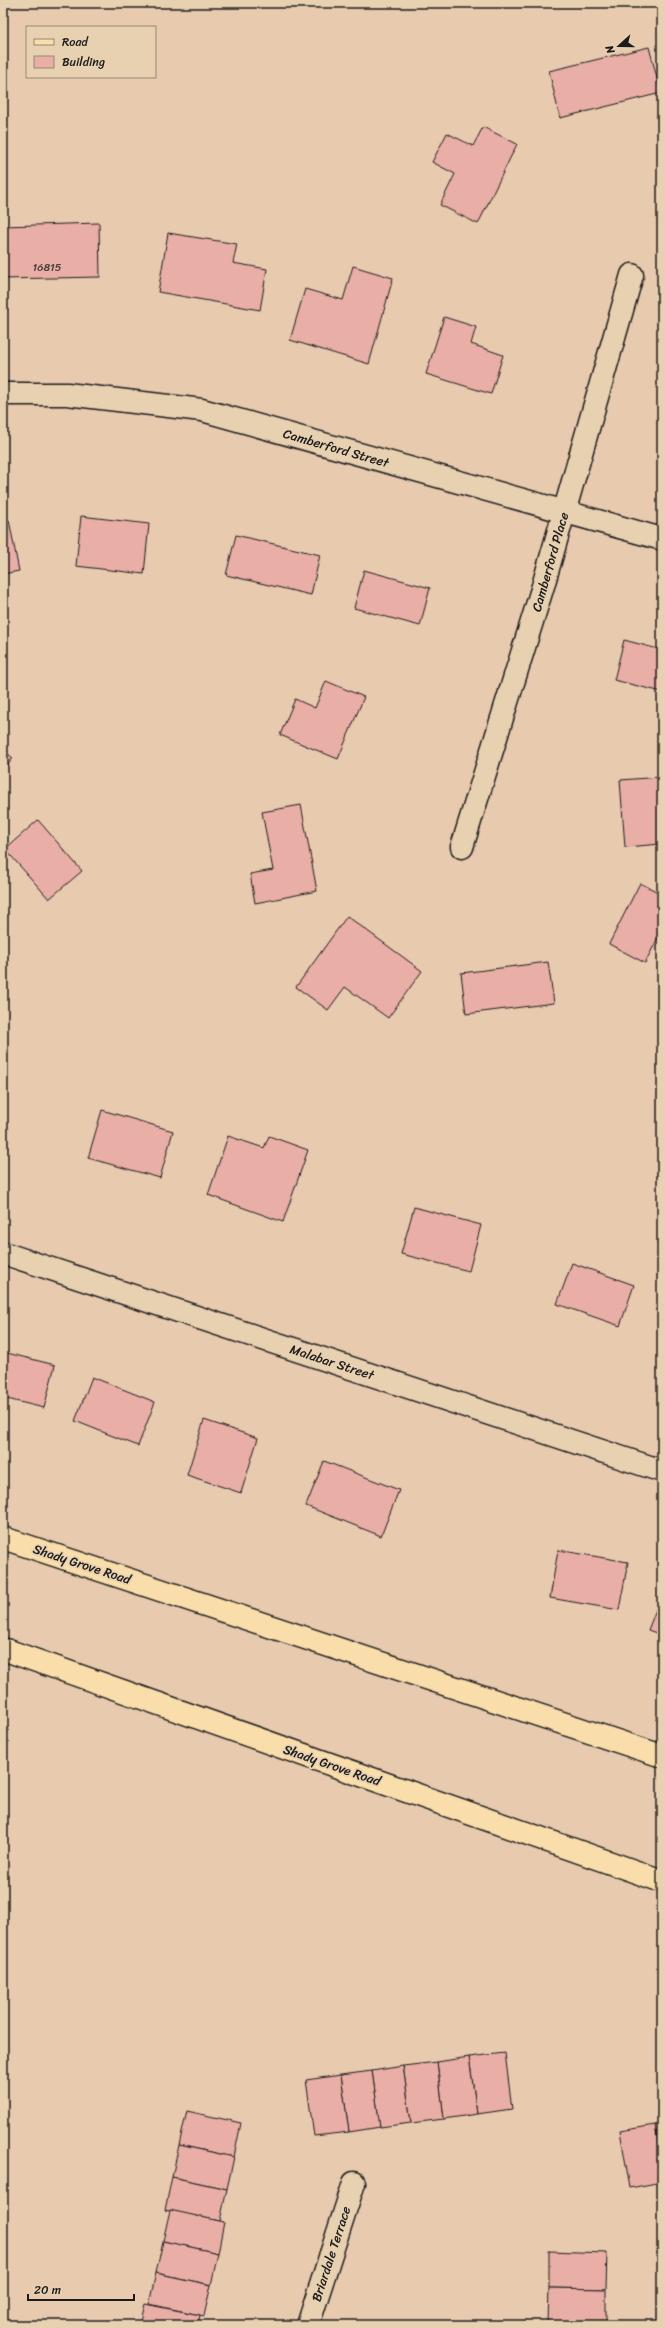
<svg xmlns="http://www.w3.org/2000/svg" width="665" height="2328" font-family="Sriracha,sans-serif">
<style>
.building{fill:#e9aea6;stroke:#1c1c1c}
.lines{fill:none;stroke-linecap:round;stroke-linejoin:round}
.minor-casing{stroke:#1c1c1c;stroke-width:25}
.major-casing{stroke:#1c1c1c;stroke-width:25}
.minor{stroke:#e8d1b1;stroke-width:22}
.major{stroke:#f9deab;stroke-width:22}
.labels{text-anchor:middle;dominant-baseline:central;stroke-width:3.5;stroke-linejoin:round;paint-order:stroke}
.number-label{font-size:11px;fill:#4f403e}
.street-label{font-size:13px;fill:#1c1c1c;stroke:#e8d1b1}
</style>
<rect width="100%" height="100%" fill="#e8caaf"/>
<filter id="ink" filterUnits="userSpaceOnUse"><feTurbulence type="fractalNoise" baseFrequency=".025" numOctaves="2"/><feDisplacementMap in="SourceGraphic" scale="8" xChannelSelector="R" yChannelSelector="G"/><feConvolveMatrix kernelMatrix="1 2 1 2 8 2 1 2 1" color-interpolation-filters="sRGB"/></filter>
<g filter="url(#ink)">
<g class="building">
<path d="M649 47 661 93 560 118 549 71Z"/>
<path d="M483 127 517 144 478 224 440 205 455 174 432 162 447 133 473 146Z"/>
<path d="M99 223 100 277 3 279V226Z"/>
<path d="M168 233 237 244 233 263 267 269 260 310 158 292Z"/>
<path d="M353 266 393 278 369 364 290 340 305 289 343 300Z"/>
<path d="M444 317 476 327 471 344 503 355 491 394 426 374Z"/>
<path d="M81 516 149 524 144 574 76 566Z"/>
<path d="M9 520 19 571 3 574V521Z"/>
<path d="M236 535 320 555 311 595 226 575Z"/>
<path d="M364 570 430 588 420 626 354 608Z"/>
<path d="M624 640 662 650V692L614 680Z"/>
<path d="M326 681 364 697 338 759 280 735 295 699 315 708Z"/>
<path d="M3 750 13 758 3 771Z"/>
<path d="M661 777 662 844 625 847 620 780Z"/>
<path d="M301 805 317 891 255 903 250 874 273 870 262 812Z"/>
<path d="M38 820 82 871 49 899 5 849Z"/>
<path d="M640 883 662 894V930L645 963 609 944Z"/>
<path d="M347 916 422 971 388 1018 345 987 328 1010 296 987Z"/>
<path d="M548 962 554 1003 466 1014 461 973Z"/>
<path d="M102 1110 173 1131 160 1178 88 1158Z"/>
<path d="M228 1136 264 1148 269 1136 308 1150 283 1222 208 1195Z"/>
<path d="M414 1207 481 1225 469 1271 401 1254Z"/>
<path d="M572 1263 634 1285 620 1326 557 1304Z"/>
<path d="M3 1352 55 1365 44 1408 3 1398Z"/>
<path d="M92 1377 155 1402 138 1446 75 1421Z"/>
<path d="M204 1420 258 1438 241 1493 187 1475Z"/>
<path d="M324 1461 399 1490 381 1536 306 1506Z"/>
<path d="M558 1550 628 1562 619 1610 550 1598Z"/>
<path d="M662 1594V1635L648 1630Z"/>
<path d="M505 2053 512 2109 477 2114 469 2057Z"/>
<path d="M469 2057 477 2114 444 2119 437 2062Z"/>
<path d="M437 2062 444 2119 411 2123 403 2066Z"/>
<path d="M403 2066 411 2123 380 2127 372 2071Z"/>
<path d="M372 2071 380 2127 349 2132 341 2075Z"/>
<path d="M341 2075 349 2132 314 2136 306 2080Z"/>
<path d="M187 2111 241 2123 234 2157 179 2145Z"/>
<path d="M662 2124V2166L655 2125Z"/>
<path d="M655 2125 662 2166V2182L630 2188 620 2131Z"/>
<path d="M179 2145 234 2157 227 2189 172 2177Z"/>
<path d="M172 2177 227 2189 220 2221 165 2210Z"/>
<path d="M170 2210 224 2222 218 2253 163 2241Z"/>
<path d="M163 2241 218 2253 211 2285 156 2273Z"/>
<path d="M549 2251 607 2253 606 2289 549 2288Z"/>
<path d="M156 2273 211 2285 204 2316 149 2304Z"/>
<path d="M549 2288 606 2289V2324L548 2323Z"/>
<path d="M145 2304 200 2315 198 2325H140Z"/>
<path d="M548 2323 606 2324V2325H548Z"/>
</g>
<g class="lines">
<g class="minor-casing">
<g id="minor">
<path d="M3 394H67L202 410 662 539"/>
<path d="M462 847 543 586 632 275"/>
<path d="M3 1253 662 1471"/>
<path d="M308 2325 354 2183"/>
</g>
</g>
<g class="major-casing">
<g id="major">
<path d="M3 1538 662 1756"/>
<path d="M3 1649 662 1881"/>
</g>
</g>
<use href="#minor" class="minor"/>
<use href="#major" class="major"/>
</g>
</g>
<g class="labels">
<g class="number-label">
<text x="47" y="267">16815</text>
</g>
<g class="street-label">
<text transform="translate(336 448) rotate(16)">Camberford Street</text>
<text transform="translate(550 562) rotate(-74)">Camberford Place</text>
<text transform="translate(332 1362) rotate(18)">Malabar Street</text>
<text transform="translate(82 1564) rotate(18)">Shady Grove Road</text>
<text transform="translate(332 1765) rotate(19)">Shady Grove Road</text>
<text transform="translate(331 2254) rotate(-72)">Briardale Terrace</text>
</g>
</g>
<rect width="665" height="2328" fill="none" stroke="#e8d1b1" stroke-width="16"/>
<rect x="8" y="8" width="649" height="2312" fill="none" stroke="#1c1c1c" stroke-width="1.5" filter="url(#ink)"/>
<rect x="26" y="26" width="130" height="52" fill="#e8d1b1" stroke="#968975"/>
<rect x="34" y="39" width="20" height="6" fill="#f9deab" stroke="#968975"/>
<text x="62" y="46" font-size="12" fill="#1c1c1c">Road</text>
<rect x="34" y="56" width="20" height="12" fill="#e9aea6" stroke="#968975"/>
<text x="62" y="66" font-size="12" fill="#1c1c1c">Building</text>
<g transform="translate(619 46) rotate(249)" stroke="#e8d1b1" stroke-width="3" paint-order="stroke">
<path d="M0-3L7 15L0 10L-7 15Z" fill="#1c1c1c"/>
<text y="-6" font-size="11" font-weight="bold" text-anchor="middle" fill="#1c1c1c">N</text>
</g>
<path d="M28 2294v6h106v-6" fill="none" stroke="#1c1c1c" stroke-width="2"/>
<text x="34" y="2294" font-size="12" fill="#1c1c1c" stroke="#e8d1b1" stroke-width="3" paint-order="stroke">20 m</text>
</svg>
